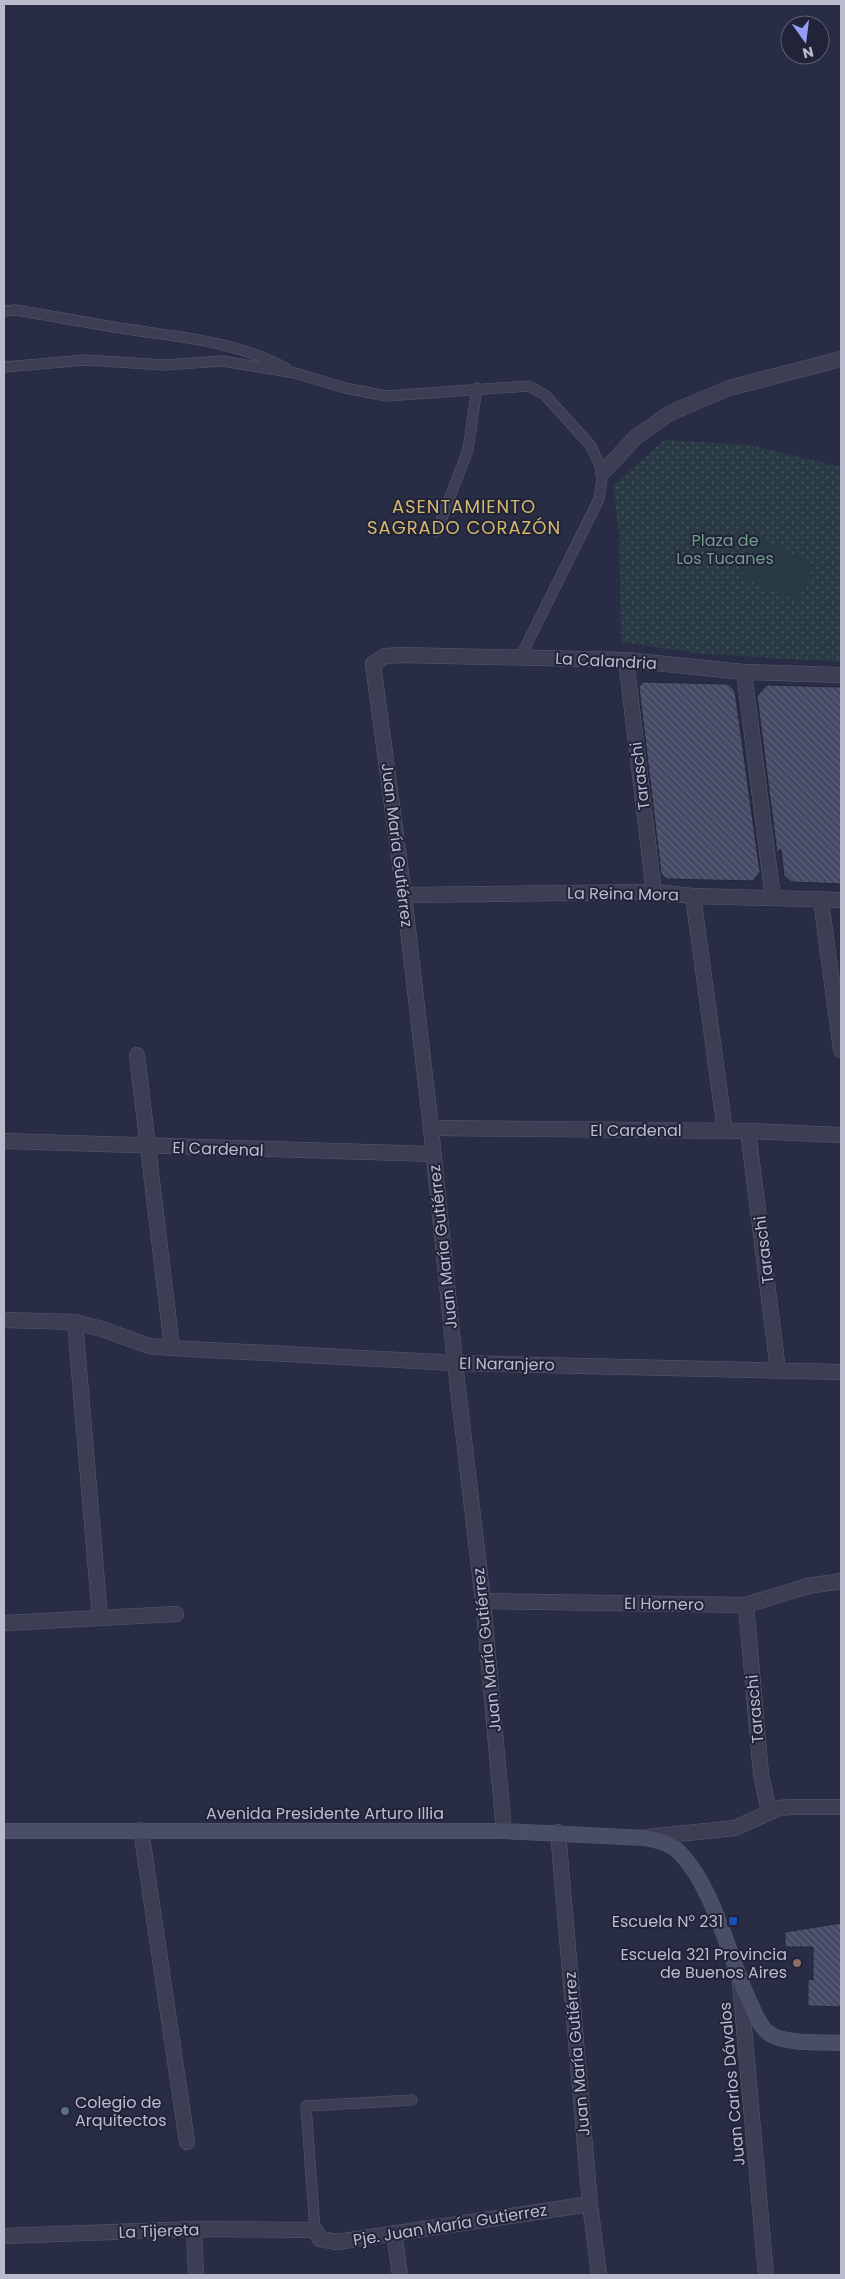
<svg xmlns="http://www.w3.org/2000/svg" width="845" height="2279" font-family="Poppins,sans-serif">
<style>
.green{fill:url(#green-dots)}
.pitch{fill:#2a3a45}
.building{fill:url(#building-back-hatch);stroke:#23263b}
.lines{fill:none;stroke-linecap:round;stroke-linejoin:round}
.lane-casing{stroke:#585a6e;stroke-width:11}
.street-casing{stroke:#585a6e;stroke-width:16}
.secondary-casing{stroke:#585a6e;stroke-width:16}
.lane{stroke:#3c3f54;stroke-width:10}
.street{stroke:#3c3f54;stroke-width:15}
.secondary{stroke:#4a4d66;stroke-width:15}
.transit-dot{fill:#1a4fb4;stroke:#212439;stroke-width:2}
.education-dot{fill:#8d6e63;stroke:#212439;stroke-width:2}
.service-dot{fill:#5c6f8a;stroke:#212439;stroke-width:2}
.labels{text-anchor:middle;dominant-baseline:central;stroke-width:4;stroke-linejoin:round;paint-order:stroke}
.park-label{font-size:16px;fill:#719e88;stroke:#212439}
.street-label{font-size:16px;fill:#babccd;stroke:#212439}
.poi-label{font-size:16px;fill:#babccd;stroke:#212439;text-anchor:end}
.neighbourhood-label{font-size:18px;letter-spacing:1px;fill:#d6b86c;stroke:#212439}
</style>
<defs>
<pattern id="green-dots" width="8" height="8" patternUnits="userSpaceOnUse" patternTransform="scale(1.25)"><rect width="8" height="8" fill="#2a3a45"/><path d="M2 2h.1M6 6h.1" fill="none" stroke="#47555f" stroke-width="1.8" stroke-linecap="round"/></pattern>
<pattern id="building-back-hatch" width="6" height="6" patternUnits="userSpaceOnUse" patternTransform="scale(1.25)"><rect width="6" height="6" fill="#444964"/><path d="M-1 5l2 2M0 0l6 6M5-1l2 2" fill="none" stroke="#5d6179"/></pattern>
</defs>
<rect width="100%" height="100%" fill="#282c44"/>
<path class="green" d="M664 440 751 445 841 467V662L703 654 621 642 619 536 613 486Z"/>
<path class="pitch" d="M758 536 815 565 797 601 741 577Z"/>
<g class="building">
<path d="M643 682 728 684 735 691 760 872 753 881 667 879 661 874 639 687Z"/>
<path d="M767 685 841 687V884L792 882 784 876 781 849 777 853 757 696Z"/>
<path d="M841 1923V2007L808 2006V1979L813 1980V1947H785V1932Z"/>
</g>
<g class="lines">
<g class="lane-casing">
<g id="lane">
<path d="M4 311 15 310C59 317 103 326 147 332 196 339 244 345 287 369"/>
<path d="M4 367 86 360 164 365 222 361 295 373 345 388 386 396 529 386 545 395 591 446 603 472 599 499 520 658"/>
<path d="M437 531 468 450 477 388"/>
<path d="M315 2230 306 2106 412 2100"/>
</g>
</g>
<g class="street-casing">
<g id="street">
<path d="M603 472 636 437 670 413 729 388 841 359"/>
<path d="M626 660 654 892"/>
<path d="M744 672 773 898"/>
<path d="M404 895 654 892 693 896 841 900"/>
<path d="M693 896 725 1131"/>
<path d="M821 900 841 1050"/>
<path d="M137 1055 172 1348"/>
<path d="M431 1128 748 1131 841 1135"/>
<path d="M748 1131 778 1370"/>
<path d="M4 1141 433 1154"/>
<path d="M4 1320 75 1322 102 1329 149 1346 172 1348 455 1363 841 1372"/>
<path d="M75 1322 100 1618"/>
<path d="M483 1601 746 1605 808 1586 841 1581"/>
<path d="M746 1605 761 1774 769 1812"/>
<path d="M4 1623 176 1614"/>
<path d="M141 1830 187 2142"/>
<path d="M504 1831 483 1601 455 1363 431 1128 404 895 373 664 385 656 402 655 626 660 744 672 841 675"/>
<path d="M558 1832 590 2204 599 2275"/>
<path d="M648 1837 735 1828 779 1808 791 1807H841"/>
<path d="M740 1983 766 2275"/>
<path d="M194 2229 196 2275"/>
<path d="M394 2233 400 2275"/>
<path d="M4 2236 194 2229 315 2230 320 2239 337 2242 590 2204"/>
</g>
</g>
<g class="secondary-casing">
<path id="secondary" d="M4 1831H504L646 1838C658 1841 671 1843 680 1853 715 1889 729 1959 751 2005 757 2018 762 2032 776 2037 796 2044 821 2042 841 2043"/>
</g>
<use href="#lane" class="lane"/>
<use href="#street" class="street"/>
<use href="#secondary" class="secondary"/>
</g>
<rect class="transit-dot" x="728" y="1916" width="10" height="10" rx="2.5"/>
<circle class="education-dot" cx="797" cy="1963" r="5"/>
<circle class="service-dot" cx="65" cy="2111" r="5"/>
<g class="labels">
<g class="park-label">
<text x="725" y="540">Plaza de<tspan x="725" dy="18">Los Tucanes</tspan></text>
</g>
<g class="street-label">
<text transform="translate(606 661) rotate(3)">La Calandria</text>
<text transform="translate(640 776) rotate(-97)">Taraschi</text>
<text transform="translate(397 845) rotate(83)">Juan María Gutiérrez</text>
<text transform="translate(623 894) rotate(1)">La Reina Mora</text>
<text x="636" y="1130">El Cardenal</text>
<text transform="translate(218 1149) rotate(2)">El Cardenal</text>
<text transform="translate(443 1247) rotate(-96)">Juan María Gutiérrez</text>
<text transform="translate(764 1250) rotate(-97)">Taraschi</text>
<text transform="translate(507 1364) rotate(1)">El Naranjero</text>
<text transform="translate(664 1604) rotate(1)">El Hornero</text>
<text transform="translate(487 1650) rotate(-96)">Juan María Gutiérrez</text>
<text transform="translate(755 1709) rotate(-95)">Taraschi</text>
<text x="325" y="1813">Avenida Presidente Arturo Illia</text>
<text transform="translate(577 2054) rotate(-95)">Juan María Gutiérrez</text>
<text transform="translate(732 2084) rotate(-95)">Juan Carlos Dávalos</text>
<text transform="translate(450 2225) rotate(-9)">Pje. Juan María Gutierrez</text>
<text transform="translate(159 2231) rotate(-2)">La Tijereta</text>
</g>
<g class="poi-label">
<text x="723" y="1921">Escuela N° 231</text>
<text x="787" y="1954">Escuela 321 Provincia<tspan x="787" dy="18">de Buenos Aires</tspan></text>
<text x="75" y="2102" text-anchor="start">Colegio de<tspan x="75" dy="18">Arquitectos</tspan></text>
</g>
<g class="neighbourhood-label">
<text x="464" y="506">ASENTAMIENTO<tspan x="464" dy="21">SAGRADO CORAZÓN</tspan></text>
</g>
</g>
<rect width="845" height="2279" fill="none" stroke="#babccd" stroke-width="10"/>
<g transform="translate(805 40) rotate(166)"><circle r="24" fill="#212439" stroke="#5e6174"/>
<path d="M0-4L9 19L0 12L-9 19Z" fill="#949ef8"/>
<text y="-8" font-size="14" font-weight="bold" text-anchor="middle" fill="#babccd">N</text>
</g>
</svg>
